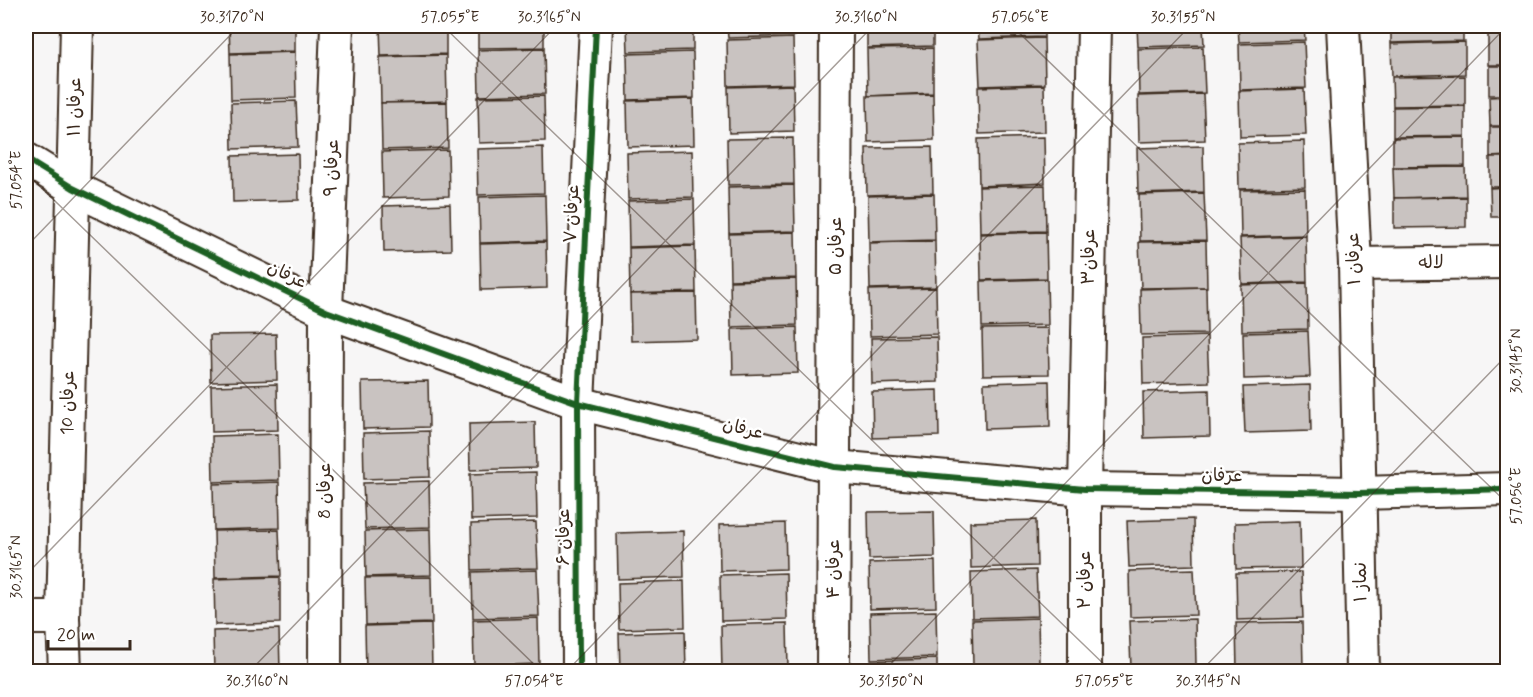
<svg xmlns="http://www.w3.org/2000/svg" width="1533" height="697" font-family="Mynerve,'Playpen Sans Arabic',sans-serif">
<style>
.building{fill:#c9c3c1;stroke:#3b2a1e;stroke-width:1.5}
.lines{fill:none;stroke-linecap:round;stroke-linejoin:round}
.minor-casing{stroke:#3b2a1e;stroke-width:36}
.minor{stroke:#fff;stroke-width:32}
.cycleway-casing{stroke:#fff;stroke-width:10}
.cycleway{stroke:#1b5e20;stroke-width:6}
.ticks{fill:none;stroke:#3b2a1e;stroke-width:1.5;stroke-opacity:0.45}
.labels{text-anchor:middle;dominant-baseline:central;stroke-width:5;stroke-linejoin:round;paint-order:stroke}
.street-label{font-size:18px;fill:#3b2a1e;stroke:#fff}
.neatline{fill:none;stroke:#3b2a1e;stroke-width:2}
.ticks-label{font-size:15px;text-anchor:middle;fill:#3b2a1e}
</style>
<rect width="100%" height="100%" fill="#f7f6f6"/>
<filter id="ink" filterUnits="userSpaceOnUse"><feTurbulence type="fractalNoise" baseFrequency=".0167" numOctaves="2"/><feDisplacementMap in="SourceGraphic" scale="12" xChannelSelector="R" yChannelSelector="G"/><feConvolveMatrix kernelMatrix="1 2 1 2 8 2 1 2 1" color-interpolation-filters="sRGB"/></filter>
<g filter="url(#ink)">
<g class="building">
<path d="M229 26H295V51L230 53Z"/>
<path d="M380 26H446V54L381 56Z"/>
<path d="M478 26H544V47L478 48Z"/>
<path d="M627 26H693V50L628 52Z"/>
<path d="M727 26H793L794 36 728 38Z"/>
<path d="M867 26H933V46L867 48Z"/>
<path d="M978 26H1044V37L979 39Z"/>
<path d="M1137 26H1203L1204 45 1138 47Z"/>
<path d="M1238 26H1304L1305 40 1239 42Z"/>
<path d="M1391 26H1463V41L1391 43Z"/>
<rect x="1487" y="26" width="21" height="6"/>
<rect x="1488" y="33" width="20" height="32"/>
<path d="M793 38 794 84 728 86 727 40Z"/>
<path d="M1044 38 1045 84 980 86 978 40Z"/>
<path d="M1304 42 1306 88 1240 90 1239 44Z"/>
<path d="M1465 42V74L1392 76 1391 44Z"/>
<path d="M1203 47 1205 93 1139 95 1138 49Z"/>
<path d="M544 48 545 94 479 96 478 50Z"/>
<path d="M933 48V93L868 96 867 49Z"/>
<path d="M295 52 296 98 231 100 230 54Z"/>
<path d="M693 52 694 98 628 100 627 54Z"/>
<path d="M446 55 447 101 381 103 380 57Z"/>
<rect x="1489" y="66" width="19" height="29"/>
<path d="M1465 76V105L1393 106 1392 77Z"/>
<path d="M793 85 794 131 729 133 728 87Z"/>
<path d="M1044 85 1045 132 979 134 978 87Z"/>
<path d="M1304 89 1306 135 1240 137 1239 91Z"/>
<path d="M933 94 934 140 868 142 867 96Z"/>
<path d="M1203 94 1205 140 1139 142 1138 96Z"/>
<path d="M544 96 545 141 479 143 478 97Z"/>
<path d="M1508 96V126H1490L1489 97Z"/>
<path d="M693 99 694 145 628 147 627 101Z"/>
<path d="M296 101 298 147 232 149 231 103Z"/>
<path d="M447 102 448 148 382 150 381 103Z"/>
<path d="M1465 106V136L1393 137V107Z"/>
<path d="M1490 127H1508V156L1490 157Z"/>
<path d="M1044 137 1045 183 979 186 978 139Z"/>
<path d="M1465 137V166L1393 167V138Z"/>
<path d="M793 138 794 184 728 185 727 139Z"/>
<path d="M1304 141 1305 187 1239 189 1238 143Z"/>
<path d="M1203 146 1204 192 1138 194 1137 148Z"/>
<path d="M543 147 544 193 478 195 477 149Z"/>
<path d="M932 147 933 193 867 195 866 148Z"/>
<path d="M448 150 449 196 383 198 382 152Z"/>
<path d="M692 151 693 197 628 199 627 153Z"/>
<path d="M298 154 299 200 233 202 232 156Z"/>
<rect x="1490" y="157" width="18" height="30"/>
<path d="M1465 167 1466 196 1394 198 1393 168Z"/>
<path d="M794 185 795 231 729 233 728 187Z"/>
<path d="M1045 185 1046 231 980 233 979 187Z"/>
<path d="M1508 187V217H1491L1490 188Z"/>
<path d="M1305 189 1306 235 1241 237 1240 190Z"/>
<path d="M1204 193 1206 240 1140 241 1139 195Z"/>
<path d="M934 194 935 240 869 242 868 196Z"/>
<path d="M545 195 546 241 480 243 479 197Z"/>
<path d="M1466 197V227L1394 228V198Z"/>
<path d="M694 199 695 245 629 247 628 201Z"/>
<path d="M450 204 451 250 384 252 383 206Z"/>
<path d="M795 232 796 278 730 280 729 234Z"/>
<path d="M1046 232 1047 278 981 280 980 234Z"/>
<path d="M1306 236 1307 282 1242 284 1240 238Z"/>
<path d="M935 241 936 287 870 289 869 243Z"/>
<path d="M1206 241 1207 287 1141 288 1139 242Z"/>
<path d="M546 242 547 288 481 290 480 244Z"/>
<path d="M695 246 696 292 630 294 629 248Z"/>
<path d="M796 279 797 325 731 327 730 281Z"/>
<path d="M1047 279 1048 325 982 327 981 281Z"/>
<path d="M1307 283 1308 329 1242 331 1241 285Z"/>
<path d="M1206 287 1207 334 1141 335 1140 289Z"/>
<path d="M936 288 937 334 870 336 869 290Z"/>
<path d="M696 293 697 339 631 341 630 294Z"/>
<path d="M797 327 798 373 733 375 732 329Z"/>
<path d="M1048 328 1049 374 983 375 982 329Z"/>
<path d="M1308 331 1310 377 1244 379 1243 333Z"/>
<path d="M276 334 277 380 211 382 210 335Z"/>
<path d="M1207 336 1209 382 1143 384 1142 338Z"/>
<path d="M937 337 938 382 872 384 871 338Z"/>
<path d="M428 381 429 427 363 429 362 382Z"/>
<path d="M1049 381 1050 427 985 429 984 383Z"/>
<path d="M277 384 278 430 212 432 211 386Z"/>
<path d="M1310 385 1311 431 1245 433 1243 387Z"/>
<path d="M938 390 939 436 873 438 872 392Z"/>
<path d="M1209 390 1210 436 1144 438 1143 392Z"/>
<path d="M535 422 536 468 470 470 469 424Z"/>
<path d="M429 431 430 477 364 479 363 433Z"/>
<path d="M278 434 279 480 213 482 212 436Z"/>
<path d="M536 472 537 518 471 520 470 474Z"/>
<path d="M429 481 430 527 365 529 363 483Z"/>
<path d="M279 482 280 528 214 530 213 484Z"/>
<path d="M934 511 935 557 869 559 868 512Z"/>
<path d="M1193 519 1194 565 1129 567 1127 521Z"/>
<path d="M1036 520 1037 566 971 568 970 522Z"/>
<path d="M1300 521 1301 568 1236 569 1235 523Z"/>
<path d="M536 522 538 568 472 570 471 524Z"/>
<path d="M785 523 786 569 720 571 719 525Z"/>
<path d="M430 529 431 575 366 577 365 531Z"/>
<path d="M279 530 281 576 215 578 214 531Z"/>
<path d="M683 531 684 577 618 579 617 533Z"/>
<path d="M935 561 936 607 870 609 869 563Z"/>
<path d="M1194 569 1196 615 1130 617 1129 571Z"/>
<path d="M537 570 539 616 473 618 472 572Z"/>
<path d="M1036 570 1038 616 972 618 971 572Z"/>
<path d="M1301 572 1303 618 1237 620 1236 573Z"/>
<path d="M786 573 787 619 721 621 720 575Z"/>
<path d="M280 577V623L215 625 214 579Z"/>
<path d="M431 577 432 623 366 625 365 578Z"/>
<path d="M684 581 685 627 619 629 618 583Z"/>
<path d="M936 611 937 657 871 659 870 613Z"/>
<path d="M538 618 539 664 474 666 473 620Z"/>
<path d="M1038 618 1039 664 973 666 972 620Z"/>
<path d="M1195 619 1196 665 1131 667 1129 621Z"/>
<path d="M1302 622 1303 668 1237 670 1236 623Z"/>
<path d="M787 623 788 669 722 671 721 625Z"/>
<path d="M431 624 432 670 366 672 365 626Z"/>
<path d="M279 629 280 672H214L213 631Z"/>
<path d="M685 631 686 672H620L619 633Z"/>
<path d="M937 659V672H871V661Z"/>
<path d="M538 665 539 672H473V667Z"/>
<path d="M1038 666V672H973L972 668Z"/>
<path d="M1196 667V672H1131V669Z"/>
</g>
<g class="lines">
<g class="minor-casing">
<g id="minor">
<path d="M1343 26 1355 264 1363 672"/>
<path d="M26 159 73 188 326 311 578 403 835 467 1085 489 1359 493 1508 489"/>
<path d="M1355 264 1508 262"/>
<path d="M26 618H63"/>
<path d="M65 672 63 618 77 26"/>
<path d="M325 672 326 311 337 26"/>
<path d="M579 672 578 403 596 26"/>
<path d="M833 672 836 26"/>
<path d="M1085 672V489L1094 26"/>
</g>
</g>
<use href="#minor" class="minor"/>
<g class="cycleway-casing">
<g id="cycleway">
<path d="M26 159 73 188 326 311 578 403 835 467 1085 489 1359 493 1508 489"/>
<path d="M579 672 578 403 596 26"/>
</g>
</g>
<use href="#cycleway" class="cycleway"/>
</g>
</g>
<path class="ticks" d="M443 26 1112 672M1012 26 1508 504M26 173 542 672M26 247 239 26M26 575 556 26M249 672 873 26M566 672 1190 26M883 672 1507 26M1200 672 1508 354"/>
<g class="labels">
<g class="street-label">
<text transform="translate(75 107) rotate(-89)">عرفان ۱۱</text>
<text transform="translate(332 168) rotate(-88)">عرفان ۹</text>
<text transform="translate(572 214) rotate(-87)">عرفان ۷</text>
<text transform="translate(836 246) rotate(-90)">عرفان ۵</text>
<text transform="translate(1089 257) rotate(-89)">عرفان۳</text>
<text transform="translate(1354 259) rotate(-92)">عرفان ۱</text>
<text transform="translate(1431 263) rotate(-1)">لاله</text>
<text transform="translate(287 275) rotate(26)">عرفان</text>
<text transform="translate(68 403) rotate(-89)">عرفان 10</text>
<text transform="translate(743 429) rotate(14)">عرفان</text>
<text transform="translate(1222 476) rotate(1)">عرفان</text>
<text transform="translate(325 491) rotate(-90)">عرفان 8</text>
<text transform="translate(564 537) rotate(-90)">عرفان ۶</text>
<text transform="translate(834 569) rotate(-90)">عرفان ۴</text>
<text transform="translate(1085 580) rotate(-90)">عرفان ۲</text>
<text transform="translate(1361 582) rotate(-91)">نماز ۱</text>
</g>
</g>
<rect width="1533" height="697" fill="none" stroke="#fff" stroke-width="66"/>
<path d="M48 640v9h82v-9" fill="none" stroke="#3b2a1e" stroke-width="3"/>
<text x="57" y="640" font-size="18" fill="#3b2a1e" stroke="#ffffff" stroke-width="4.5" paint-order="stroke">20 m</text>
<rect x="33" y="33" width="1467" height="631" class="neatline"/>
<g class="ticks-label">
<text x="232" y="22">30.3170°N</text>
<text x="450" y="22">57.055°E</text>
<text x="549" y="22">30.3165°N</text>
<text x="866" y="22">30.3160°N</text>
<text x="1020" y="22">57.056°E</text>
<text x="1183" y="22">30.3155°N</text>
<text transform="translate(16 180) rotate(-90)" y="5">57.054°E</text>
<text transform="translate(1516 361) rotate(-90)" y="5">30.3145°N</text>
<text transform="translate(1516 496) rotate(-90)" y="5">57.056°E</text>
<text transform="translate(16 567) rotate(-90)" y="5">30.3165°N</text>
<text x="257" y="686">30.3160°N</text>
<text x="534" y="686">57.054°E</text>
<text x="891" y="686">30.3150°N</text>
<text x="1104" y="686">57.055°E</text>
<text x="1208" y="686">30.3145°N</text>
</g>
</svg>
